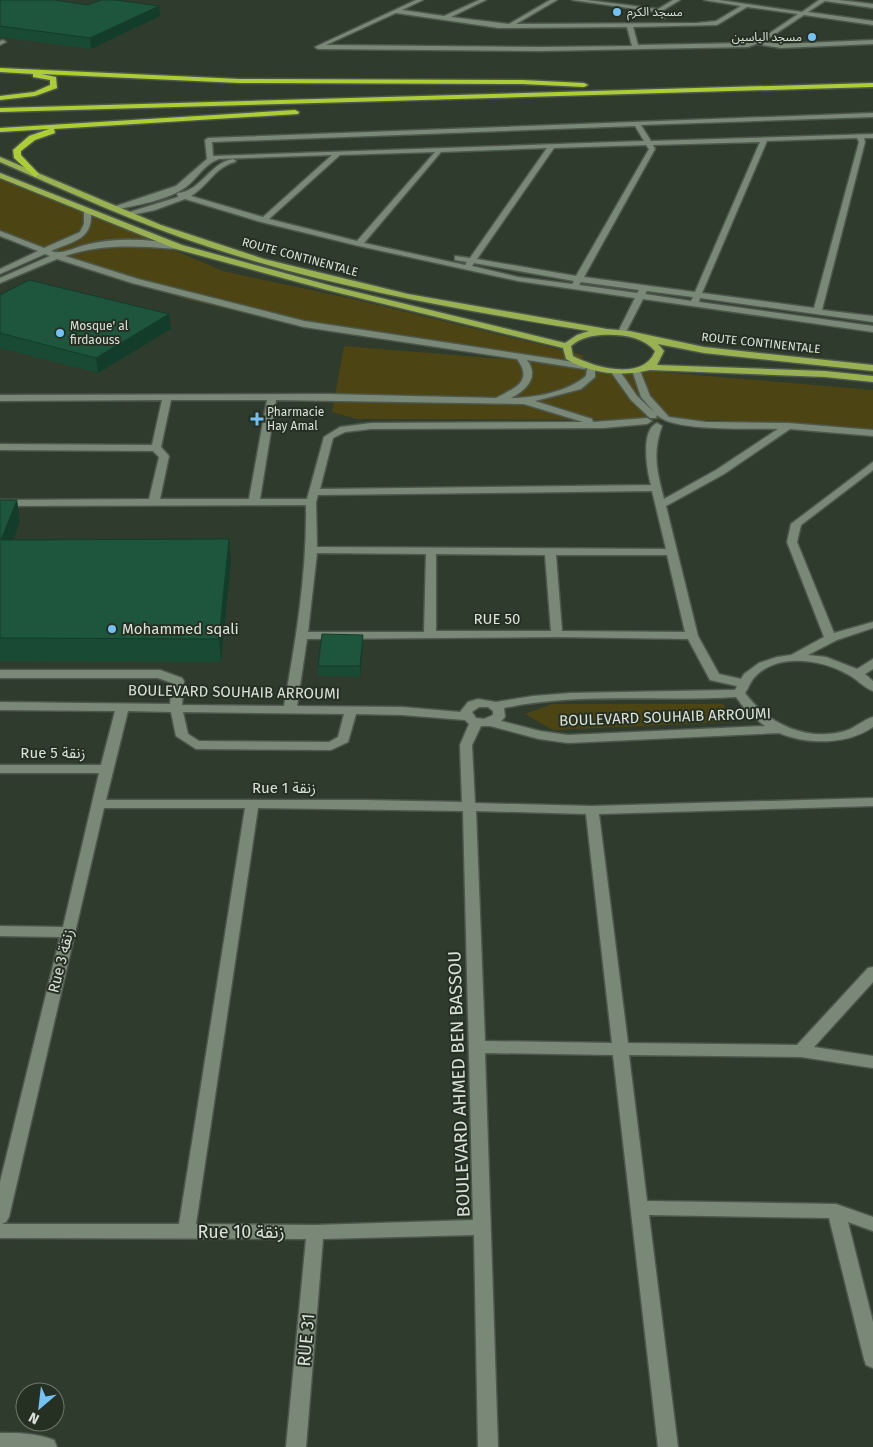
<svg xmlns="http://www.w3.org/2000/svg" width="873" height="1447" font-family="'Fira Sans','Noto Sans Arabic',sans-serif">
<style>
.green{fill:#4c4513}
.lines{fill:none;stroke-linecap:round;stroke-linejoin:round}
.minor-casing{stroke:#4d574c;stroke-width:3}
.major-casing{stroke:#4d574c;stroke-width:3}
.highway-casing{stroke:#4d574c;stroke-width:3}
.minor{fill:#7a8878;fill-rule:evenodd}
.major{fill:#99b151;fill-rule:evenodd}
.highway{fill:#adcd37;fill-rule:evenodd}
.wall{fill:#194a34}
.shaded-wall{fill:#143c2a}
.building{fill:#1d563c;stroke:#143c2a}
.poi-dot{fill:#73c1f5;stroke:#253023;stroke-width:2}
.labels{text-anchor:middle;dominant-baseline:central;stroke-width:4;stroke-linejoin:round;paint-order:stroke}
.far-poi-label{font-size:12px;fill:#d9e1d8;stroke:#253023;text-anchor:start}
.far-street-label{font-size:12px;fill:#d9e1d8;stroke:#253023}
.street-label{font-size:15px;fill:#d9e1d8;stroke:#253023}
.poi-label{font-size:15px;fill:#d9e1d8;stroke:#253023;text-anchor:start}
.near-street-label{font-size:18px;fill:#d9e1d8;stroke:#253023}
</style>
<rect width="100%" height="100%" fill="#2f3b2c"/>
<g class="green">
<path d="M0 176 223 271 357 300 583 355V359L590 366 873 390V430L715 420 357 419 332 412 344 346 565 364 334 333 287 323 185 299 59 257 0 233Z"/>
<path d="M552 704H723L732 722 553 730 525 714Z"/>
</g>
<g class="lines">
<g class="minor-casing">
<g id="minor">
<path d="M416 0H423L402 10 444 16 479 0H486L451 17 509 24 550 0H557L516 24 697 23 716 21 741 6 704 0H719L802 12 819 0H839L873 4V8L825 1 808 12 873 21V25L804 15 763 42 781 44 873 40V44L781 48 756 44 748 47 542 51 318 49 315 47ZM747 7 798 14 761 39 747 43 638 45 633 27 717 25ZM396 13 499 28 627 27 632 46 542 47 326 45Z"/>
<path d="M572 0H587L658 9 673 0H680L662 11 666 17 663 19 657 12Z"/>
<path d="M0 41 3 40 6 42 0 45Z"/>
<path d="M873 113V117L641 125 651 141 873 134V138H864L865 142 822 310 873 316V322L700 298 699 302 873 326V332L643 299 626 332 622 335 618 332 635 298 518 281 359 246 261 222 185 199 155 210 127 216 123 214 178 197 177 193C201 192 209 163 233 159L236 161 235 162C215 167 208 186 191 196L263 217 332 155 219 159C204 164 198 178 186 187 166 201 137 205 114 210L110 208 176 186 207 159 205 140 208 138ZM635 126 644 141 213 156 212 142ZM857 138 859 142 814 308 702 293 767 141ZM760 142 695 292 584 277 655 149 653 145ZM646 145 649 149 576 276 477 259 554 148ZM547 148 470 258 455 256V260L467 262 465 265 364 243 441 152ZM435 152 357 241 269 219 340 155ZM474 263 574 281 572 284 518 277 472 266ZM581 282 639 290 637 293 579 285ZM647 291 693 297 691 301 645 294Z"/>
<path d="M84 210 91 212C93 240 73 241 51 251 61 255 74 248 85 245 115 237 151 239 182 245L183 247 179 249C139 246 103 243 65 256L138 279 304 321 587 364V368L584 369 527 360C540 377 526 390 511 398 535 398 567 392 586 376L587 369 591 366 595 369V377L581 389 535 401 592 419 593 422 647 418 652 421 647 424 603 428 371 429 345 432 333 438 320 489 651 485C647 471 640 430 657 423L662 426C652 454 657 472 664 499L716 470 778 429C751 428 673 432 657 415L656 418H650L631 400 611 372 616 369 619 370 637 396 655 413 641 397 632 370 639 368 650 396 669 417 706 422 788 423 873 430V436L790 429 724 474 666 506 698 636 719 674 741 679 744 674 759 663 777 657 791 655 824 637 787 542 791 524 873 462V470L801 525 797 542 834 633 873 622V628L837 640 808 655 826 657 857 669 873 659V669L865 674 873 681V691C864 688 856 678 847 674 821 659 775 652 753 679 750 683 748 689 745 693 768 724 807 742 845 731 855 728 863 720 873 717V727C847 745 808 745 779 733L568 743 539 739 490 726H481L472 745 475 803 592 806 873 798V806L599 814 628 1043 797 1045 868 968 873 967V982L814 1047 873 1056V1068L801 1057 629 1055 647 1201 836 1204 873 1217V1231L848 1222 873 1322V1368L866 1365 864 1359 829 1218 649 1215 678 1447H658L613 1055 485 1053 498 1447H478L474 1235 323 1239 306 1447H286L306 1239 0 1238V1182L60 937 0 936V926L63 927 99 773H0V765H101L115 711 0 710V702L170 704 172 683 158 678H0V670H160L182 678 184 681 182 705 284 706C296 639 307 573 306 505L0 506V500L149 499 159 457 153 451 0 450V444L152 445 162 400 0 401V395L328 394 496 398C514 388 534 382 517 359L304 327 132 283 57 259 0 283V278L50 256 45 254 0 274V269L38 251 0 236V231L44 248 80 232 84 224ZM171 400H267L249 499H160L169 456 161 447ZM276 400 524 404 583 422 371 423 340 427 324 437 307 499H260ZM652 491 666 549 317 547 316 502 318 495ZM317 553 426 554 424 632H308ZM436 554 545 555 551 631H436ZM556 555H667L685 632 562 631ZM557 637 688 639 710 680 737 686 735 690H727L571 693 533 696 496 702 478 699 468 702 460 712 402 707 297 706 307 639ZM736 697 748 713 765 726 568 735 540 731 501 721 505 717 504 708C579 692 659 702 736 697ZM479 707H488L493 711V715L484 719 476 718 472 712ZM128 711 171 712 176 736 196 749 331 750 348 742 356 714 402 715 465 720 469 724 460 745 462 802 365 800H106ZM183 712 344 714 338 737 329 742 199 741 188 734ZM104 808H245L179 1224H2L6 1222 9 1217ZM258 808 463 811 473 1220 315 1225 196 1224ZM476 811 586 814 612 1043 485 1041Z"/>
<path d="M0 1433C19 1433 36 1433 54 1440L57 1447H0Z"/>
</g>
</g>
<g class="major-casing">
<path id="major" d="M0 157 161 225 264 259 408 294 607 329 629 331 704 347 873 365V371L704 353 658 344 664 351 657 365 825 371 873 376V382L825 377 650 370C622 377 592 374 566 359L563 348 327 290 176 249 0 178V173L182 245 332 286 565 343 577 335 589 331C461 310 333 288 209 247 138 224 69 192 0 162ZM601 335C621 334 642 336 655 351 644 381 595 368 573 356L571 346C580 338 590 336 601 335Z"/>
</g>
<g class="highway-casing">
<g id="highway">
<path d="M0 68 240 79 522 80 584 83 588 85 584 87 522 84 240 83 41 74 56 77 57 88 35 96 0 100V96L34 92 50 85V80L33 77V74L0 72Z"/>
<path d="M873 83V87L0 112V108Z"/>
<path d="M295 110 299 112 298 114 54 129 55 133 35 140 21 151V155L39 174 35 177 14 158 13 150 29 136 49 129 0 132V128Z"/>
</g>
</g>
<use href="#minor" class="minor"/>
<use href="#major" class="major"/>
<use href="#highway" class="highway"/>
</g>
<g class="wall">
<path d="M0 0 160 16 91 49 0 37Z"/>
<path d="M0 295 171 329 98 373 0 348Z"/>
<path d="M0 500H17L20 522 13 540 229 539 231 561 221 662 0 661Z"/>
<path d="M363 645 360 677 318 676V666Z"/>
</g>
<g class="shaded-wall">
<path d="M159 6 160 16 91 49 90 38Z"/>
<path d="M169 314 171 329 98 373 96 358Z"/>
<path d="M17 500 20 522 5 562 1 540Z"/>
<path d="M229 539 231 561 221 662 219 639Z"/>
<path d="M363 635V645L360 677V666Z"/>
</g>
<g class="building">
<path d="M0 0H55L88 5 101 0H116L159 6 90 38 0 26Z"/>
<path d="M29 280 169 314 96 358 0 333V295Z"/>
<path d="M0 500H17L1 540 229 539 219 639 0 638Z"/>
<path d="M322 634 363 635 360 666H318Z"/>
</g>
<g class="poi-dot">
<circle cx="617" cy="12" r="5"/>
<circle cx="812" cy="37" r="5"/>
<circle cx="60" cy="333" r="5"/>
<path d="M254.5 411.5h5v5h5v5h-5v5h-5v-5h-5v-5h5z"/>
<circle cx="112" cy="629" r="5"/>
</g>
<g class="labels">
<g class="far-poi-label">
<text x="627" y="12">مسجد الكرم</text>
<text x="802" y="37" text-anchor="end">مسجد الياسين</text>
<text x="70" y="326">Mosque' al<tspan x="70" dy="14">firdaouss</tspan></text>
<text x="267" y="412">Pharmacie<tspan x="267" dy="14">Hay Amal</tspan></text>
</g>
<g class="far-street-label">
<text transform="translate(300 257) rotate(15)">ROUTE CONTINENTALE</text>
<text transform="translate(761 343) rotate(6)">ROUTE CONTINENTALE</text>
</g>
<g class="street-label">
<text x="497" y="619">RUE 50</text>
<text transform="translate(234 692) rotate(1)">BOULEVARD SOUHAIB ARROUMI</text>
<text transform="translate(665 717) rotate(-2)">BOULEVARD SOUHAIB ARROUMI</text>
<text x="53" y="753">Rue 5 زنقة</text>
<text x="284" y="788">Rue 1 زنقة</text>
<text transform="translate(61 961) rotate(-76)">Rue 3 زنقة</text>
</g>
<g class="poi-label">
<text x="122" y="629">Mohammed sqali</text>
</g>
<g class="near-street-label">
<text transform="translate(459 1084) rotate(-92)">BOULEVARD AHMED BEN BASSOU</text>
<text x="241" y="1232">Rue 10 زنقة</text>
<text transform="translate(306 1340) rotate(-85)">RUE 31</text>
</g>
</g>
<g transform="translate(40 1407) rotate(208)"><circle r="24" fill="#253023" stroke="#6d776b"/>
<path d="M0-4L9 19L0 12L-9 19Z" fill="#73c1f5"/>
<text y="-8" font-size="14" font-weight="bold" text-anchor="middle" fill="#d9e1d8">N</text>
</g>
</svg>
